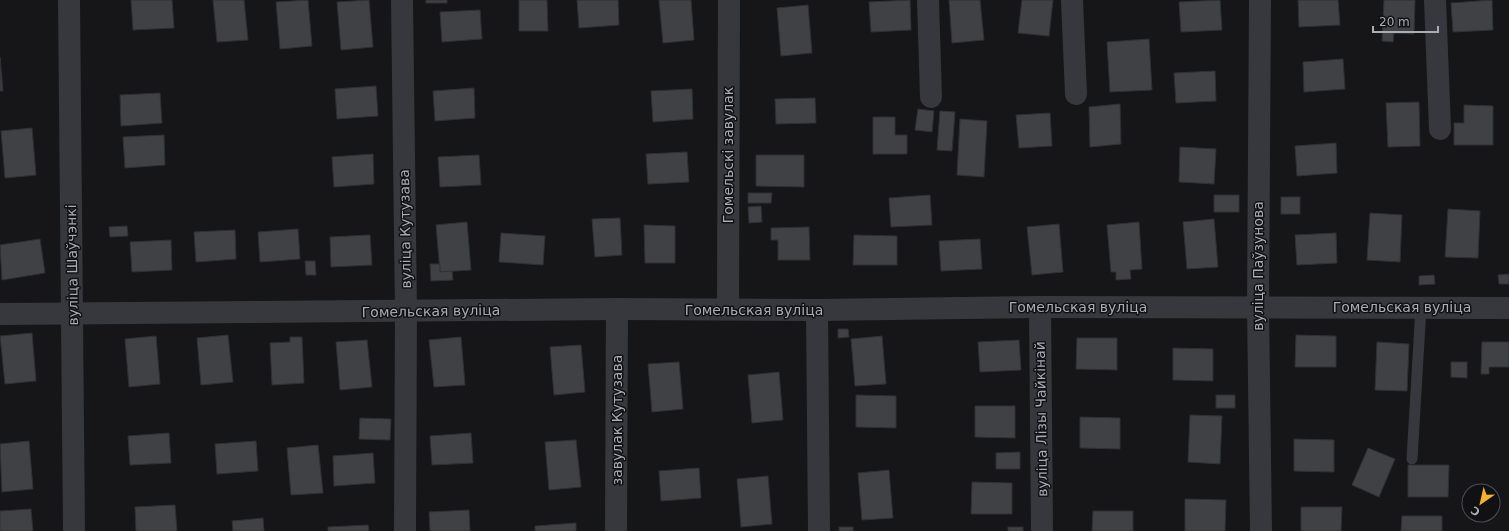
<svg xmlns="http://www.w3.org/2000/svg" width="1509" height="531" font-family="'DejaVu Sans',sans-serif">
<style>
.building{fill:#404145;stroke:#303034}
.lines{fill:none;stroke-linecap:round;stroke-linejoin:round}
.service{stroke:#37383d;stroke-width:11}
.minor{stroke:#37383d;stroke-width:22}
.tertiary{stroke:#37383d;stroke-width:22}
.labels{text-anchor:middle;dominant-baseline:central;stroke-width:3;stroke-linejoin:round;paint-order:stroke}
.street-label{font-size:14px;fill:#a8adb8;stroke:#111113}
</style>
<rect width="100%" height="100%" fill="#161618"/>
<g class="building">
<path d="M131 0H172L174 28 133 30Z"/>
<path d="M213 0H244L248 40 217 42Z"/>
<path d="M308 0 312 46 280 49 276 2Z"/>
<path d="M369 0 373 47 341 50 337 2Z"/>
<rect x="426" y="0" width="21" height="3"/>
<path d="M519 0H547L548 31H519Z"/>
<path d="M577 0H618L619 25 579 28Z"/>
<path d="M659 0H691L694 40 663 43Z"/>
<path d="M910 0 911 30 871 32 869 2Z"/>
<path d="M949 0H980L984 40 952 43Z"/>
<path d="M1022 0H1053L1049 36 1018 33Z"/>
<path d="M1220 0 1222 30 1181 32 1179 2Z"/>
<path d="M1298 0H1338L1340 25 1299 27Z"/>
<path d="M1384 0H1415L1414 34 1394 33 1393 42 1382 41Z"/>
<path d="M1492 0 1493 30 1453 32 1451 3Z"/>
<path d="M808 5 812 53 781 56 777 8Z"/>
<path d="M480 10 482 39 442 42 440 12Z"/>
<path d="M1149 39 1152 90 1110 92 1107 42Z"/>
<path d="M0 57 3 91H0Z"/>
<path d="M1343 59 1345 89 1304 92 1303 62Z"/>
<path d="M1215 71 1216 101 1176 103 1174 73Z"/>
<path d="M376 86 378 116 337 119 335 89Z"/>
<path d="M474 88 475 118 435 121 433 91Z"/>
<path d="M692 89 693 119 653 122 651 91Z"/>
<path d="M160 93 162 123 121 126 120 95Z"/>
<path d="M815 98 816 123 776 124 775 99Z"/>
<path d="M1419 102 1420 146 1388 147 1386 103Z"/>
<path d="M1120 104 1121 144 1090 147 1089 107Z"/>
<path d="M1464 105 1493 106V145H1454V123H1464Z"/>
<path d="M918 109 934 111 932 132 915 130Z"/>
<path d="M940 111 955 112 952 151 937 150Z"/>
<path d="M1050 113 1052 146 1019 148 1016 115Z"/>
<path d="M873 117H895V135H907V154H873Z"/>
<path d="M960 119 987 121 984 177 957 175Z"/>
<path d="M32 128 36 175 5 178 1 131Z"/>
<path d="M164 135 165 165 125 168 123 137Z"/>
<path d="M1336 143 1337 173 1297 176 1295 146Z"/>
<path d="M1180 147 1216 149 1214 184 1179 182Z"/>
<path d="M687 152 689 182 648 184 646 154Z"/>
<path d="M373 154 374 184 334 187 332 157Z"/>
<path d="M479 155 481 185 440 187 438 157Z"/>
<path d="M756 155H804V187L756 186Z"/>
<path d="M748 193H772L771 203H748Z"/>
<path d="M930 195 932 225 891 227 889 198Z"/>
<rect x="1214" y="195" width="25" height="17"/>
<rect x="1281" y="197" width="19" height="17"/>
<path d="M761 206 762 222 749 223 748 207Z"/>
<path d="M1448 209 1480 211 1478 258 1445 257Z"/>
<path d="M1370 213 1402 215 1400 262 1367 260Z"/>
<path d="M620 218 622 255 595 257 592 219Z"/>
<path d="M1214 219 1218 267 1187 269 1183 222Z"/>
<path d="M467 222 471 270 440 272 436 225Z"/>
<path d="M1139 222 1142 269 1130 270 1131 279 1116 280V272H1111L1107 225Z"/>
<path d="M1059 224 1063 272 1032 275 1027 227Z"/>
<path d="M644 225 675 226V263H645Z"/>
<path d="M127 226 128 236 110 237 109 227Z"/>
<path d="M809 227 810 260H778V240H771V228Z"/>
<path d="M298 229 300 259 260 262 258 232Z"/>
<path d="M235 230 236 259 196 262 194 232Z"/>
<path d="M501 233 545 236 543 265 499 262Z"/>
<path d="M1336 233 1337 263 1297 265 1295 235Z"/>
<path d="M370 235 372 265 331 267 330 237Z"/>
<path d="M854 235 897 236V265H853Z"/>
<path d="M40 239 45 273 2 280 0 245Z"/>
<path d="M980 239 982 269 941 271 939 241Z"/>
<path d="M171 240 172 270 132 272 130 242Z"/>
<path d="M305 261H315L316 275H306Z"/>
<path d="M430 264H440V272L452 271 453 280 431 281Z"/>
<path d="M1509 274V284H1499L1498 275Z"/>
<path d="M1434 275 1435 284 1419 285V276Z"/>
<path d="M838 329H848L849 337 838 338Z"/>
<path d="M32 333 36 381 5 384 0 336Z"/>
<path d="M228 335 233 382 201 385 197 338Z"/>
<path d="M1296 335 1336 336V367H1295Z"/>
<path d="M156 336 160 384 129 387 125 339Z"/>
<path d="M882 336 886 384 855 386 851 339Z"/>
<path d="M290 337H302L304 383 272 385 270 343 290 342Z"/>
<path d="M461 337 465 385 434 387 429 340Z"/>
<path d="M1077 338H1117V370L1076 369Z"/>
<path d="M367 340 372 387 340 390 336 342Z"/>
<path d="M1019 340 1021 370 980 372 978 342Z"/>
<path d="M1377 342 1409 344 1407 391 1375 390Z"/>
<path d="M1482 342H1509V367H1489V374H1481Z"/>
<path d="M581 345 585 392 554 395 550 347Z"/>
<path d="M1173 348 1213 349V381L1173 380Z"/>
<path d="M679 362 683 409 652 412 648 364Z"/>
<path d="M1451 362H1467V378L1451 377Z"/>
<path d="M779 372 783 420 752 423 748 375Z"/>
<path d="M856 395 896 396V428L856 427Z"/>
<rect x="1216" y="395" width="19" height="13"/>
<path d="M975 406H1015V438L975 437Z"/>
<path d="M1190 415 1222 416 1220 464 1188 462Z"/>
<path d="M1080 417 1120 418V449L1080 448Z"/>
<path d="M360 418 391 419 390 440 359 439Z"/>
<path d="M169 433 171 463 130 465 128 436Z"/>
<path d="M471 433 473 463 432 465 430 436Z"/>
<path d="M1294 439 1334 440V472L1294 471Z"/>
<path d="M576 440 581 487 549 490 545 442Z"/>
<path d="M29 441 33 489 2 492 0 444Z"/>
<path d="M256 441 258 471 217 474 215 444Z"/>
<path d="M318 445 323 493 291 495 287 448Z"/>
<path d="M1368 448 1395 459 1379 497 1352 485Z"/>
<path d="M1020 452V469H996V453Z"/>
<path d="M373 453 375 483 334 486 333 456Z"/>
<path d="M1408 465H1449L1448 497H1408Z"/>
<path d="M699 468 701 498 661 501 659 471Z"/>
<path d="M889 470 893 518 862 520 858 473Z"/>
<path d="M768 476 772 524 741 527 737 479Z"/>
<path d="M972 482 1012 483V514H971Z"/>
<path d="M1185 499 1226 500 1225 531H1185Z"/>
<path d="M175 505 177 531H136L135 507Z"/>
<path d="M1301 507H1342L1341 531H1301Z"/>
<path d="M31 509 33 531H0V511Z"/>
<path d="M469 510 470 531H430L429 512Z"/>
<path d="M1093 511H1133V531H1092Z"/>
<path d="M1402 516H1442V531H1401Z"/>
<path d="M263 518 264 531H233L232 521Z"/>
<path d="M576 523V531H535V526Z"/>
<path d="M368 525 369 531H328V527Z"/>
<rect x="839" y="527" width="14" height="4"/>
<rect x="1008" y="527" width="15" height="4"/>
</g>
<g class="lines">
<path class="service" d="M1412 459 1421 307"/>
<g class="minor">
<path d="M402 0 406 312 405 531"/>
<path d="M928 0 931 97"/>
<path d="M1072 0 1076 94"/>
<path d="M1260 0 1258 307 1261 531"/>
<path d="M1435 0 1440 129"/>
<path d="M1040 307 1042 531"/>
<path d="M728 309 729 0"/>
<path d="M817 310 819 531"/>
<path d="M0 314 617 309 817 310 1040 307 1509 308"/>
<path d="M616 531 617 309"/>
</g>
<path class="tertiary" d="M69 0 74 531"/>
</g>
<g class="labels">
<g class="street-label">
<text transform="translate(728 155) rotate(-90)">Гомельскі завулак</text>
<text transform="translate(405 229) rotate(-91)">вуліца Кутузава</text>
<text transform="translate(72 265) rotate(-91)">вуліца Шаўчэнкі</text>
<text transform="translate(1258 266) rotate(-90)">вуліца Паўзунова</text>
<text x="1078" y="307">Гомельская вуліца</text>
<text x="1402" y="307">Гомельская вуліца</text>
<text x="754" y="310">Гомельская вуліца</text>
<text transform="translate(431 311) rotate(-1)">Гомельская вуліца</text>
<text transform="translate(1041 419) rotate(-91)">вуліца Лізы Чайкінай</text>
<text transform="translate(617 420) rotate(-90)">завулак Кутузава</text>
</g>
</g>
<g transform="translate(1481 503) rotate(214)"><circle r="19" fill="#111113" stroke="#4d4f55"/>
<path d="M0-3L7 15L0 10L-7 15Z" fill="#f2b134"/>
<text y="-6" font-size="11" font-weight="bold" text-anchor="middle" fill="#a8adb8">С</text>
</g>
<path d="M1373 26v6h65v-6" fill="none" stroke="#a8adb8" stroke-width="2"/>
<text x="1379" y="26" font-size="12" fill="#a8adb8" stroke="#111113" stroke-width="3" paint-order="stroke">20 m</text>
</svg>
